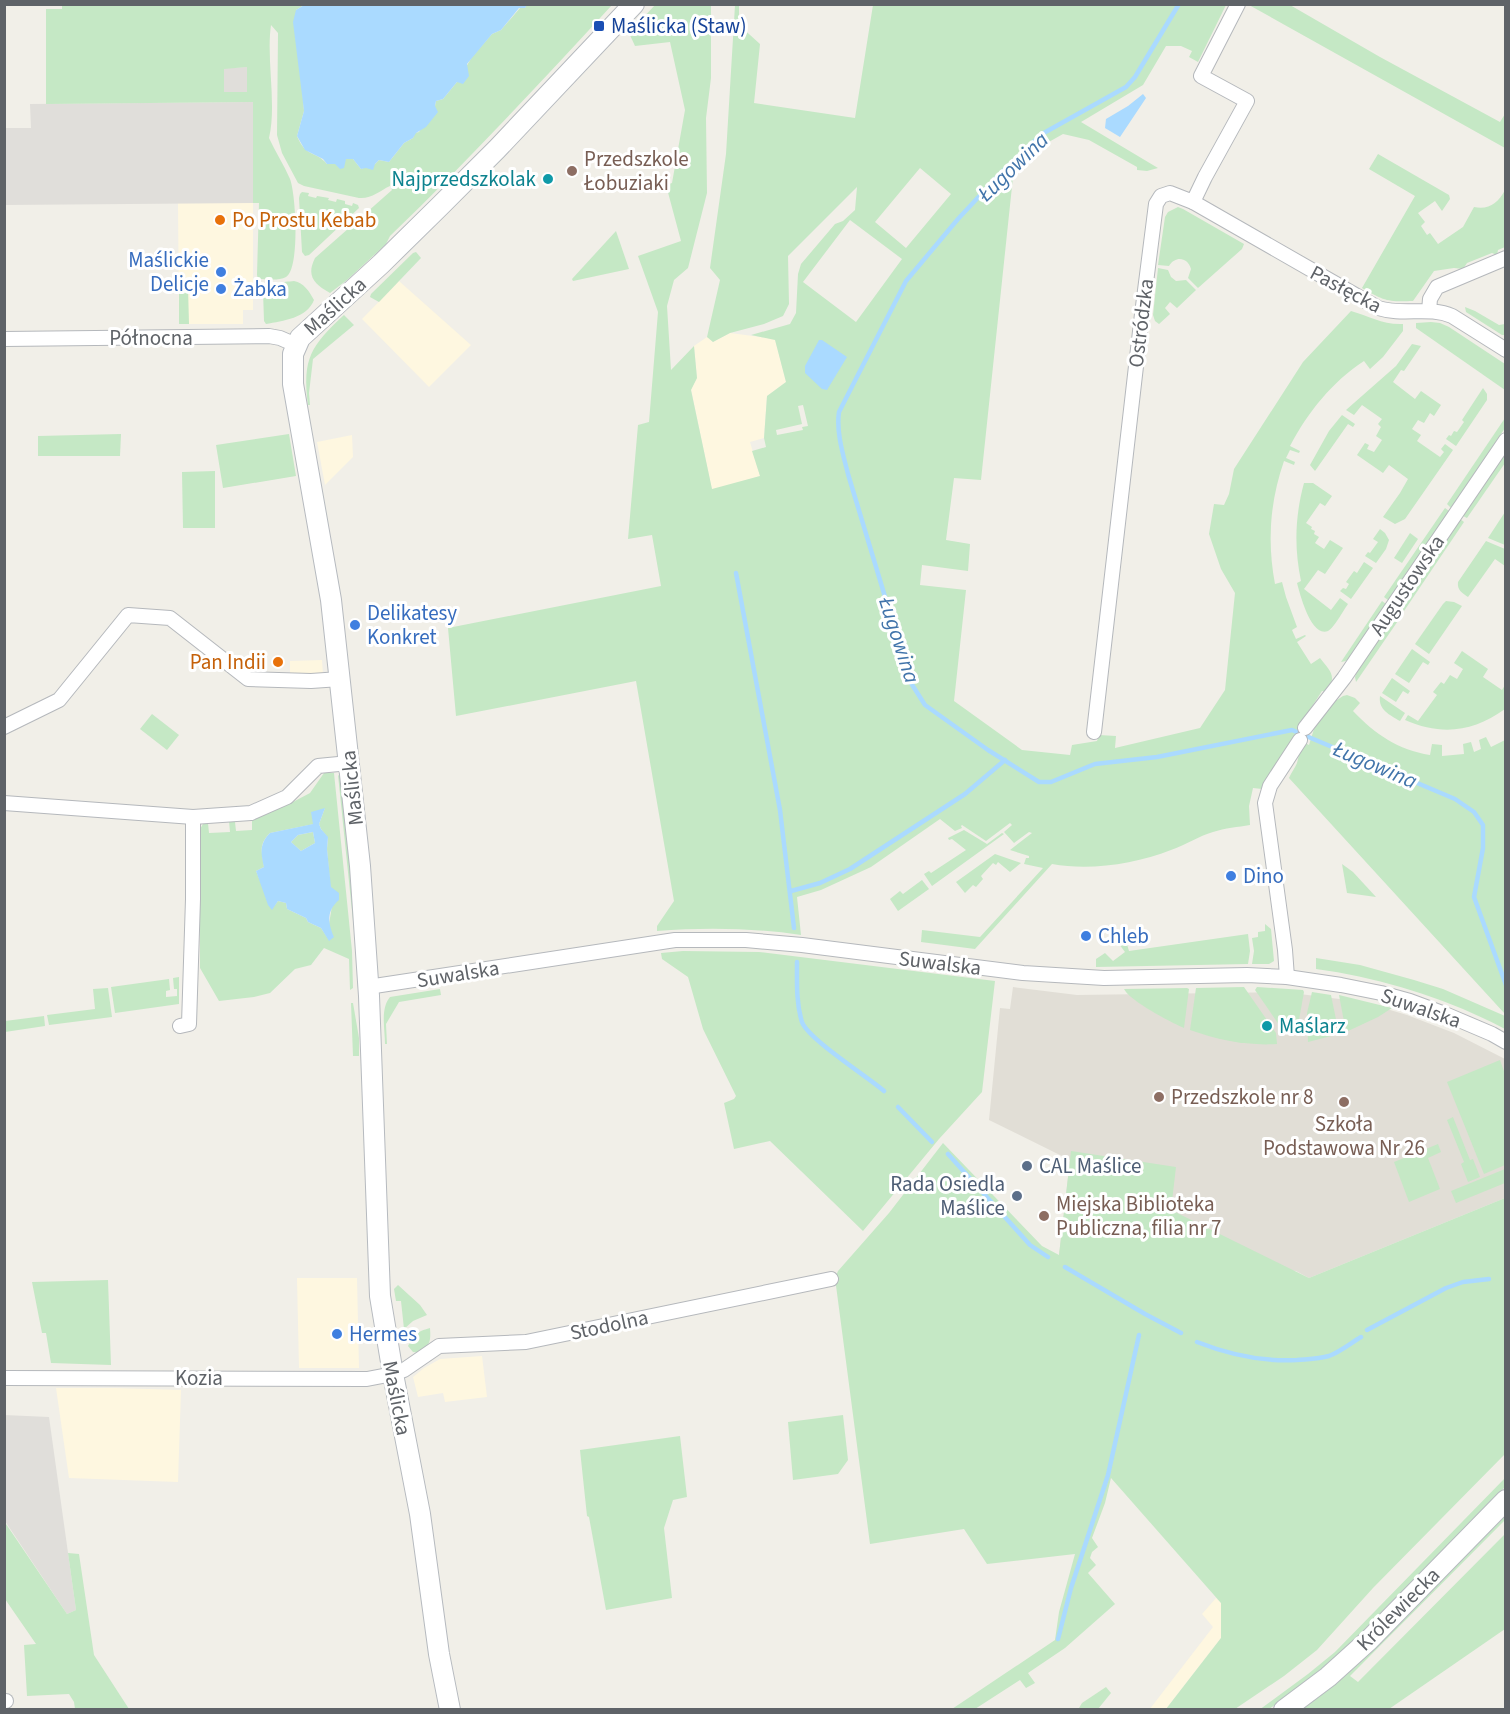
<svg xmlns="http://www.w3.org/2000/svg" width="1510" height="1714" font-family="'Source Sans 3',sans-serif">
<style>
.commercial{fill:#fef7e0}
.industrial{fill:#e0deda}
.education{fill:#e1ded6}
.green{fill:#c5e8c5;fill-rule:evenodd}
.water{fill:#aadaff;fill-rule:evenodd}
.lines{fill:none;stroke-linecap:round;stroke-linejoin:round}
.stream{stroke:#aadaff;stroke-width:4.5}
.street-casing{stroke:#b5b8bc;stroke-width:16}
.secondary-casing{stroke:#b6babf;stroke-width:22}
.street{stroke:#fff;stroke-width:14}
.secondary{stroke:#fff;stroke-width:20}
.transit-dot{fill:#1a4fb4;stroke:#fff;stroke-width:2}
.education-dot{fill:#8d6e63;stroke:#fff;stroke-width:2}
.culture-dot{fill:#0f9aa8;stroke:#fff;stroke-width:2}
.food-dot{fill:#e8710a;stroke:#fff;stroke-width:2}
.shop-dot{fill:#3f7fe0;stroke:#fff;stroke-width:2}
.service-dot{fill:#5c6f8a;stroke:#fff;stroke-width:2}
.labels{text-anchor:middle;dominant-baseline:central;stroke-width:6;stroke-linejoin:round;paint-order:stroke}
.transit-label{font-size:21px;fill:#164399;stroke:#fff;text-anchor:start}
.education-label{font-size:21px;fill:#785e54;stroke:#fff;text-anchor:start}
.culture-label{font-size:21px;fill:#0d838f;stroke:#fff;text-anchor:end}
.food-label{font-size:21px;fill:#c56008;stroke:#fff;text-anchor:start}
.shop-label{font-size:21px;fill:#366cbe;stroke:#fff;text-anchor:start}
.street-label{font-size:21px;fill:#5f6368;stroke:#fff}
.service-label{font-size:21px;fill:#4e5e75;stroke:#fff;text-anchor:start}
.water-label{font-size:22px;font-style:italic;fill:#4174aa;stroke:#fff}
</style>
<rect width="100%" height="100%" fill="#f1efe8"/>
<g class="commercial">
<path d="M178 203H253V310H243V324H179Z"/>
<path d="M399 281 471 345 429 387 362 319Z"/>
<path d="M730 333 775 339 786 382 767 396 764 438 750 442 760 476 712 490 691 389 697 378 694 346 707 337 713 342Z"/>
<path d="M352 435 353 457 325 485 317 442Z"/>
<path d="M322 660 323 675 290 674V661Z"/>
<path d="M297 1278H357L359 1368H299Z"/>
<path d="M482 1356 487 1397 445 1402 443 1393 418 1397 413 1377 424 1368 440 1359Z"/>
<path d="M56 1388H115L181 1390 178 1482 69 1478Z"/>
<path d="M1216 1598 1221 1603V1638L1166 1709 1149 1710 1213 1627 1202 1614Z"/>
</g>
<g class="industrial">
<path d="M247 67V92H224V68Z"/>
<path d="M253 102V203L5 205 4 128H31L30 104Z"/>
<path d="M4 1415 49 1417 76 1610 67 1614 5 1521Z"/>
</g>
<path class="education" d="M1013 987 1077 995 1284 992 1363 1002 1407 1015 1454 1033 1505 1059V1198L1309 1278 1296 1271 1059 1255 1070 1160 989 1120 1000 1008 1010 1009Z"/>
<g class="green">
<path d="M62 4 304 5 296 10 304 111 297 136C306 158 315 150 327 164L345 159H353L361 169 375 164 379 160 389 162 404 143 413 138 415 133 419 132 435 106 436 101 443 99 457 82 472 57 492 34 501 30 520 8H525L527 4 612 5C540 83 467 162 390 236L386 244 347 280 330 293C314 284 306 276 315 258L392 190 390 186C379 191 372 199 359 198L304 186 298 183 282 153 277 135 278 33 271 25C266 59 277 104 269 138 275 151 284 165 290 179 296 194 300 269 286 277 279 281 266 279 258 279L257 275 259 203H253V102L46 104V9H62ZM247 67V92H224V69Z"/>
<path d="M655 5H711V78L706 118 707 193 688 268 674 280 667 306 671 370 694 346 697 378 691 390 712 489 760 476 752 451 766 447 764 438 767 396 786 382 775 340 751 335 790 324 796 313 798 274 801 264 835 224 843 221 855 210 857 187 788 256 789 304 783 316 764 324 730 333 713 342 707 337 720 280 710 268 726 154 735 5H739V25L760 44 754 103 855 118 873 5H1226L1198 62 1189 57 1192 51 1181 46H1166L1143 85 1081 122 1158 168 1147 171 1137 170V167L1089 140 1063 134 1047 143 1013 177 981 480 954 478 946 540 970 544 968 571 922 565 920 585 966 590 954 701 1022 750 1070 755 1072 745 1097 741 1099 735 1116 736 1115 748 1200 728 1225 690 1235 593 1221 569 1209 534 1214 504 1224 505 1229 494 1234 469 1303 362 1351 311C1369 316 1383 325 1403 324V331L1383 357 1370 369 1364 361C1332 382 1308 412 1290 446L1300 451 1299 453 1290 450 1286 458 1295 462 1294 465 1284 461C1270 501 1267 542 1275 584L1282 582 1286 597 1297 627 1292 630 1296 639 1305 635 1306 636 1297 642 1311 664 1320 658C1330 671 1338 676 1326 692L1322 691 1302 722 1294 741 1270 774 1262 789 1253 788 1249 806 1250 825C1238 827 1225 828 1213 832 1199 836 1185 845 1171 850 1135 864 1090 871 1052 864L975 949 921 942 922 930 980 937 1043 868 1024 864 1026 858H1029V856L1010 850 1032 833 1029 832 1014 843 1004 832 1012 825 1010 823 986 841 962 825 961 826 962 828 955 831 940 819 871 867 821 890 797 897 801 935C753 928 706 927 657 931V926L674 901 636 681 456 716 448 628 661 586 652 535 628 539 638 425 649 422 658 312 638 256 681 241 666 185 672 183 685 110 670 42 635 46 629 33ZM920 168 951 194 906 248 875 222ZM850 220 902 259 856 322 803 282ZM803 405 808 426 802 427 803 430 777 435 776 430 802 424 798 406Z"/>
<path d="M1249 5H1290L1380 57 1500 122 1505 114V148Z"/>
<path d="M1378 154 1449 195 1450 199 1442 211 1435 201 1418 213 1425 222 1421 226 1427 235 1430 233 1438 244 1463 227 1474 207C1489 210 1498 203 1505 190V247L1498 250 1497 255 1492 253 1467 263 1463 269 1454 268 1434 271 1413 301C1388 302 1384 301 1362 288L1415 196 1369 169Z"/>
<path d="M302 192 309 193 308 196 316 198 317 196 329 198 328 200 336 202 337 199 345 201V204L352 206 353 203 358 205 359 208 309 255 305 256 302 252 299 198 300 194Z"/>
<path d="M1178 207 1183 209 1244 244 1242 249 1198 288 1188 278 1191 269C1188 258 1176 255 1169 266L1158 265 1165 217 1168 212Z"/>
<path d="M616 231 629 269 573 281 572 279Z"/>
<path d="M416 252 421 258 379 302 370 297 371 294 413 253Z"/>
<path d="M1158 268 1168 270 1171 277 1176 281 1186 280 1196 290 1177 308 1170 302 1165 308 1170 314 1159 324 1155 321 1153 315Z"/>
<path d="M294 281C304 283 309 291 314 300 307 318 283 321 266 324L264 321 263 291C268 283 284 282 294 281Z"/>
<path d="M179 287H188L189 324H179Z"/>
<path d="M1465 307 1475 311 1499 325 1505 324V335H1502L1466 312Z"/>
<path d="M344 315 354 325 313 359 309 393 310 405H308C302 358 311 346 344 315Z"/>
<path d="M1431 322 1440 323 1449 327 1505 364V390L1416 328V323Z"/>
<path d="M1412 344 1421 346 1404 371 1401 370 1393 382 1415 399 1421 391 1441 405 1434 416 1430 413 1424 423 1418 420 1412 429 1421 435 1417 441 1440 457 1444 452 1441 449 1445 444 1453 450 1405 519 1395 524 1383 517 1400 493 1408 479 1389 465 1383 473 1357 455 1365 443 1369 445 1367 449 1374 452 1382 440 1376 436 1381 427 1378 424 1382 419 1362 405 1354 415 1346 410 1396 366Z"/>
<path d="M1483 388 1487 394V400L1456 446 1446 439 1449 435 1451 436 1454 431 1457 432 1464 422 1462 420Z"/>
<path d="M1342 415 1355 424 1353 427 1348 424 1315 471 1310 465 1329 431Z"/>
<path d="M1505 418V428L1451 508 1447 504Z"/>
<path d="M121 434 120 456H38V436Z"/>
<path d="M289 434 296 476 223 488 216 445Z"/>
<path d="M1505 453V463L1467 518 1463 516Z"/>
<path d="M215 471V528H183L182 472Z"/>
<path d="M1304 483H1313L1332 496 1325 506 1320 503 1306 523 1312 527 1311 529 1315 531 1314 534 1319 537 1315 543 1324 549 1330 540 1343 548 1325 574 1318 570 1304 589 1331 610 1340 598 1348 604C1343 611 1334 628 1328 631 1311 638 1300 594 1297 583L1301 581C1294 548 1295 516 1304 483Z"/>
<path d="M1445 508 1449 511 1388 600 1384 597Z"/>
<path d="M1505 512V545L1488 538Z"/>
<path d="M1460 519 1464 522 1404 611 1400 608Z"/>
<path d="M1380 529 1385 533 1389 540 1386 549 1376 563 1365 556 1368 552 1370 553 1378 542 1373 539Z"/>
<path d="M1410 533 1418 539 1402 563 1394 558Z"/>
<path d="M1486 541 1505 549V566L1495 559 1468 597C1462 593 1457 590 1458 582Z"/>
<path d="M1364 562 1373 568 1351 599 1340 591 1343 588 1346 589 1349 584 1346 582 1354 571 1357 573Z"/>
<path d="M1382 601 1386 604 1349 658 1346 661 1341 662Z"/>
<path d="M1446 601 1454 602 1462 606 1429 654 1415 644 1443 604Z"/>
<path d="M1397 612 1402 615 1356 682 1355 677 1357 671Z"/>
<path d="M1412 649 1430 662 1428 665 1423 662 1409 683 1395 674Z"/>
<path d="M1462 651 1488 669 1483 677 1502 690 1505 685V709C1473 732 1442 736 1405 720L1408 715 1418 721 1437 695 1433 692 1441 682 1444 684 1450 675 1457 679 1463 669 1454 663Z"/>
<path d="M1392 678 1410 691 1408 694 1403 691 1396 702 1382 693Z"/>
<path d="M1347 695 1355 698 1360 703 1353 711C1375 734 1398 750 1430 755L1432 744 1442 745V756L1464 754 1463 744 1471 742 1474 752 1481 749 1479 740 1486 737 1491 747 1505 740V1014L1289 778C1291 773 1295 768 1297 763 1299 755 1299 751 1305 743L1309 745 1314 729 1334 699 1337 700 1343 696Z"/>
<path d="M1380 696 1405 713 1400 721C1390 715 1378 710 1380 696Z"/>
<path d="M152 714 179 735 167 750 140 729Z"/>
<path d="M324 773H334L352 951 353 988 350 990 349 959 324 948 311 965 295 969 270 993 254 997 219 1001 200 968V829L203 824 208 823 209 833 230 832 229 821 235 822 236 831 252 830V820L291 803 310 793ZM325 808 319 824 321 829 328 838 327 849 332 906 329 924V940L321 928 308 922 306 918 287 909 286 903 278 901 272 909 256 871 264 867C262 852 258 845 270 833L314 824Z"/>
<path d="M338 775 342 778 352 867 360 990H358L356 950Z"/>
<path d="M964 830 987 844 1002 833 1004 834 932 886 924 874 929 871 931 873 966 850 952 839 949 840 948 838Z"/>
<path d="M313 832 315 843 301 851 291 842 298 835Z"/>
<path d="M995 854 1021 863 1010 872 998 862 996 865 993 863 981 876 983 879 976 887 973 885 965 893 956 882Z"/>
<path d="M1342 864 1353 872 1376 897 1347 893Z"/>
<path d="M922 880 929 889 898 911 890 899 900 891 903 894Z"/>
<path d="M1265 924 1271 929 1274 961 1269 964H1252L1254 951 1252 938 1258 937V932L1265 931Z"/>
<path d="M1248 934 1250 951 1248 964 1096 967V959L1105 953 1113 961 1125 952 1119 944 1126 941 1129 951Z"/>
<path d="M683 951 759 952 995 981 982 1092 939 1139 863 1231 770 1141 734 1149 724 1103 734 1099 736 1096 703 1029 688 977 662 959 661 953Z"/>
<path d="M1316 958 1360 965 1414 980 1443 989 1505 1016V1029C1446 998 1382 978 1316 969Z"/>
<path d="M179 977V1004L115 1013 111 987 169 979 170 990 166 991V997L177 996V989H174L173 978Z"/>
<path d="M1244 987 1276 1033 1277 1044C1248 1046 1218 1040 1190 1030L1196 988Z"/>
<path d="M1257 987 1303 990 1304 992 1297 1031 1284 1032 1255 990Z"/>
<path d="M108 988 112 1017 49 1025 47 1015 95 1009 93 989Z"/>
<path d="M1187 988 1189 989 1184 1028C1170 1022 1130 1001 1124 989Z"/>
<path d="M440 989 441 995 399 1002 386 1024 387 1044H385C385 1029 380 1009 390 997Z"/>
<path d="M1312 992 1331 995 1339 1034 1308 1042 1307 1013Z"/>
<path d="M1339 995 1392 1008 1378 1017 1346 1032Z"/>
<path d="M351 1003H353L359 1038V1056H353Z"/>
<path d="M44 1016 45 1026 5 1032V1021Z"/>
<path d="M1500 1060 1505 1074V1165L1484 1174 1447 1082Z"/>
<path d="M1453 1117 1470 1160 1473 1159 1480 1177 1468 1182 1461 1164 1464 1162 1447 1120Z"/>
<path d="M943 1143 1042 1246 1059 1255 1071 1151 1176 1167 1171 1210 1309 1278 1505 1198V1454L1373 1588 1317 1650 1284 1676 1235 1709H1166L1221 1638V1603L1111 1478 1105 1503 1092 1538 1098 1547 1092 1552 1090 1558 1096 1565 1088 1573 1115 1604 1065 1648 1028 1673 1035 1683 1026 1688 1020 1680 975 1709H952L1055 1640 1059 1612 1075 1554 987 1564 964 1529 870 1544 835 1278 838 1271 889 1213Z"/>
<path d="M1438 1144 1441 1152 1428 1158 1440 1189 1409 1202 1394 1162Z"/>
<path d="M1505 1169V1183L1456 1203 1451 1191Z"/>
<path d="M108 1280 111 1365 51 1363 46 1333H42L32 1282Z"/>
<path d="M398 1285 420 1305 427 1315 413 1321 404 1329 401 1301H396L394 1289Z"/>
<path d="M430 1328C431 1342 430 1344 420 1353L413 1352 408 1346C415 1334 416 1332 430 1328Z"/>
<path d="M843 1415 848 1460 838 1474 793 1480 788 1422Z"/>
<path d="M680 1436 687 1497 673 1500 664 1528 672 1598 606 1610 589 1517 587 1516 580 1450Z"/>
<path d="M1505 1478V1487L1338 1656 1295 1692 1275 1705 1269 1709 1259 1710 1308 1674 1335 1652Z"/>
<path d="M1505 1512V1520L1350 1676 1358 1682 1505 1534V1629L1389 1709 1298 1710Z"/>
<path d="M4 1521 67 1614 76 1610 68 1553 79 1554 94 1655 129 1709H75L74 1702 69 1694 27 1696 24 1645 36 1644 5 1599Z"/>
<path d="M1106 1687 1111 1693 1098 1709 1079 1708 1082 1703Z"/>
</g>
<g class="water">
<path d="M304 5V4L527 5 525 8H519L501 30 492 34 467 64 469 76 463 84 457 82 443 99 436 101 435 106 438 112 426 127 416 133 413 138 404 143 389 162 379 160 375 164 373 170 366 168 361 169 353 159H346L344 168 340 169 335 164H327L323 159 305 150 297 136 304 111 293 22 296 10Z"/>
<path d="M1143 94 1146 98 1120 137 1105 128 1106 119 1128 106Z"/>
<path d="M819 340H822L847 357 827 390 822 389 805 373V366Z"/>
<path d="M325 808 319 824 321 829 328 837 327 849 331 887 339 893V900C326 911 328 923 334 937L329 941 321 928 308 922 306 918 287 909 286 903 278 901 272 910 268 905 256 871 264 867C261 853 259 844 270 833L313 824 311 812ZM313 832 315 843 301 851 291 842 298 835Z"/>
</g>
<g class="lines">
<g class="stream">
<path d="M1179 4 1135 77 1126 87 1042 134 1000 174 958 219 906 281 839 412C836 432 843 454 848 474L911 683 925 705 988 750 1039 782H1051L1095 764 1157 757 1292 730 1455 799 1474 812 1483 825V848L1474 897 1506 985"/>
<path d="M736 573 780 810 794 928"/>
<path d="M791 891 820 883 850 869 965 794 1005 760"/>
<path d="M797 962C797 982 796 1003 802 1022 808 1039 868 1077 884 1091"/>
<path d="M898 1107 932 1142"/>
<path d="M948 1154 1030 1245 1048 1257"/>
<path d="M1065 1267 1145 1314 1181 1333"/>
<path d="M1367 1330 1446 1288 1463 1282 1489 1279"/>
<path d="M1197 1342C1230 1355 1261 1362 1297 1360 1308 1359 1318 1359 1329 1356 1340 1352 1351 1343 1361 1337"/>
<path d="M1058 1639 1071 1588 1108 1475 1139 1335"/>
</g>
<g class="street-casing">
<g id="street">
<path d="M1193 202 1378 308C1403 316 1429 306 1452 316L1506 350"/>
<path d="M1429 311 1430 299 1437 287 1506 258"/>
<path d="M4 339 269 336 280 338 296 345"/>
<path d="M4 727 59 700 128 615 170 618 248 679 311 681 340 679"/>
<path d="M1305 728 1344 678 1506 440"/>
<path d="M1094 732 1142 314 1156 204 1161 196 1170 193 1193 202 1205 177 1247 101 1201 76 1238 4"/>
<path d="M4 803 193 817 251 813 287 797 318 766 349 763"/>
<path d="M1287 977 1285 950 1265 803 1270 786 1300 740"/>
<path d="M368 987 675 940H746L802 945 1023 973 1104 978 1247 975 1287 977 1341 985 1381 993 1410 1001 1445 1014 1492 1034 1506 1042"/>
<path d="M180 1026 189 1024 193 899V817"/>
<path d="M4 1378 367 1379 393 1374 404 1370 439 1346 526 1342 831 1279"/>
<path d="M4 1701H6"/>
</g>
</g>
<g class="secondary-casing">
<g id="secondary">
<path d="M450 1710 439 1654 420 1514 393 1374 380 1296 369 996 360 866 331 600 293 384V354L300 338 381 264 441 205 497 149 634 4"/>
<path d="M1284 1710 1328 1677 1369 1640 1506 1500"/>
</g>
</g>
<use href="#street" class="street"/>
<use href="#secondary" class="secondary"/>
</g>
<rect class="transit-dot" x="593" y="20" width="12" height="12" rx="3"/>
<g class="education-dot">
<circle cx="572" cy="171" r="6"/>
<circle cx="1159" cy="1097" r="6"/>
<circle cx="1344" cy="1102" r="6"/>
<circle cx="1044" cy="1216" r="6"/>
</g>
<g class="culture-dot">
<circle cx="548" cy="179" r="6"/>
<circle cx="1267" cy="1026" r="6"/>
</g>
<g class="food-dot">
<circle cx="220" cy="220" r="6"/>
<circle cx="278" cy="662" r="6"/>
</g>
<g class="shop-dot">
<circle cx="221" cy="272" r="6"/>
<circle cx="221" cy="289" r="6"/>
<circle cx="355" cy="625" r="6"/>
<circle cx="1231" cy="876" r="6"/>
<circle cx="1086" cy="936" r="6"/>
<circle cx="337" cy="1334" r="6"/>
</g>
<g class="service-dot">
<circle cx="1027" cy="1166" r="6"/>
<circle cx="1017" cy="1196" r="6"/>
</g>
<g class="labels">
<g class="transit-label">
<text x="611" y="26">Maślicka (Staw)</text>
</g>
<g class="education-label">
<text x="584" y="159">Przedszkole<tspan x="584" dy="24">Łobuziaki</tspan></text>
<text x="1171" y="1097">Przedszkole nr 8</text>
<text x="1344" y="1124" text-anchor="middle">Szkoła<tspan x="1344" dy="24">Podstawowa Nr 26</tspan></text>
<text x="1056" y="1204">Miejska Biblioteka<tspan x="1056" dy="24">Publiczna, filia nr 7</tspan></text>
</g>
<g class="culture-label">
<text x="536" y="179">Najprzedszkolak</text>
<text x="1279" y="1026" text-anchor="start">Maślarz</text>
</g>
<g class="food-label">
<text x="232" y="220">Po Prostu Kebab</text>
<text x="266" y="662" text-anchor="end">Pan Indii</text>
</g>
<g class="shop-label">
<text x="209" y="260" text-anchor="end">Maślickie<tspan x="209" dy="24">Delicje</tspan></text>
<text x="233" y="289">Żabka</text>
<text x="367" y="613">Delikatesy<tspan x="367" dy="24">Konkret</tspan></text>
<text x="1243" y="876">Dino</text>
<text x="1098" y="936">Chleb</text>
<text x="349" y="1334">Hermes</text>
</g>
<g class="street-label">
<text transform="translate(1346 289) rotate(28)">Pasłęcka</text>
<text transform="translate(335 306) rotate(-42)">Maślicka</text>
<text transform="translate(1141 323) rotate(-83)">Ostródzka</text>
<text x="151" y="338">Północna</text>
<text transform="translate(1407 585) rotate(-56)">Augustowska</text>
<text transform="translate(352 788) rotate(-96)">Maślicka</text>
<text transform="translate(940 963) rotate(7)">Suwalska</text>
<text transform="translate(458 974) rotate(-9)">Suwalska</text>
<text transform="translate(1421 1008) rotate(19)">Suwalska</text>
<text transform="translate(609 1325) rotate(-12)">Stodolna</text>
<text x="199" y="1378">Kozia</text>
<text transform="translate(397 1398) rotate(79)">Maślicka</text>
<text transform="translate(1398 1609) rotate(-45)">Królewiecka</text>
</g>
<g class="service-label">
<text x="1039" y="1166">CAL Maślice</text>
<text x="1005" y="1184" text-anchor="end">Rada Osiedla<tspan x="1005" dy="24">Maślice</tspan></text>
</g>
<g class="water-label">
<text transform="translate(1013 167) rotate(-44)">Ługowina</text>
<text transform="translate(899 640) rotate(72)">Ługowina</text>
<text transform="translate(1375 765) rotate(23)">Ługowina</text>
</g>
</g>
<rect width="1510" height="1714" fill="none" stroke="#5f6368" stroke-width="12"/>
</svg>
